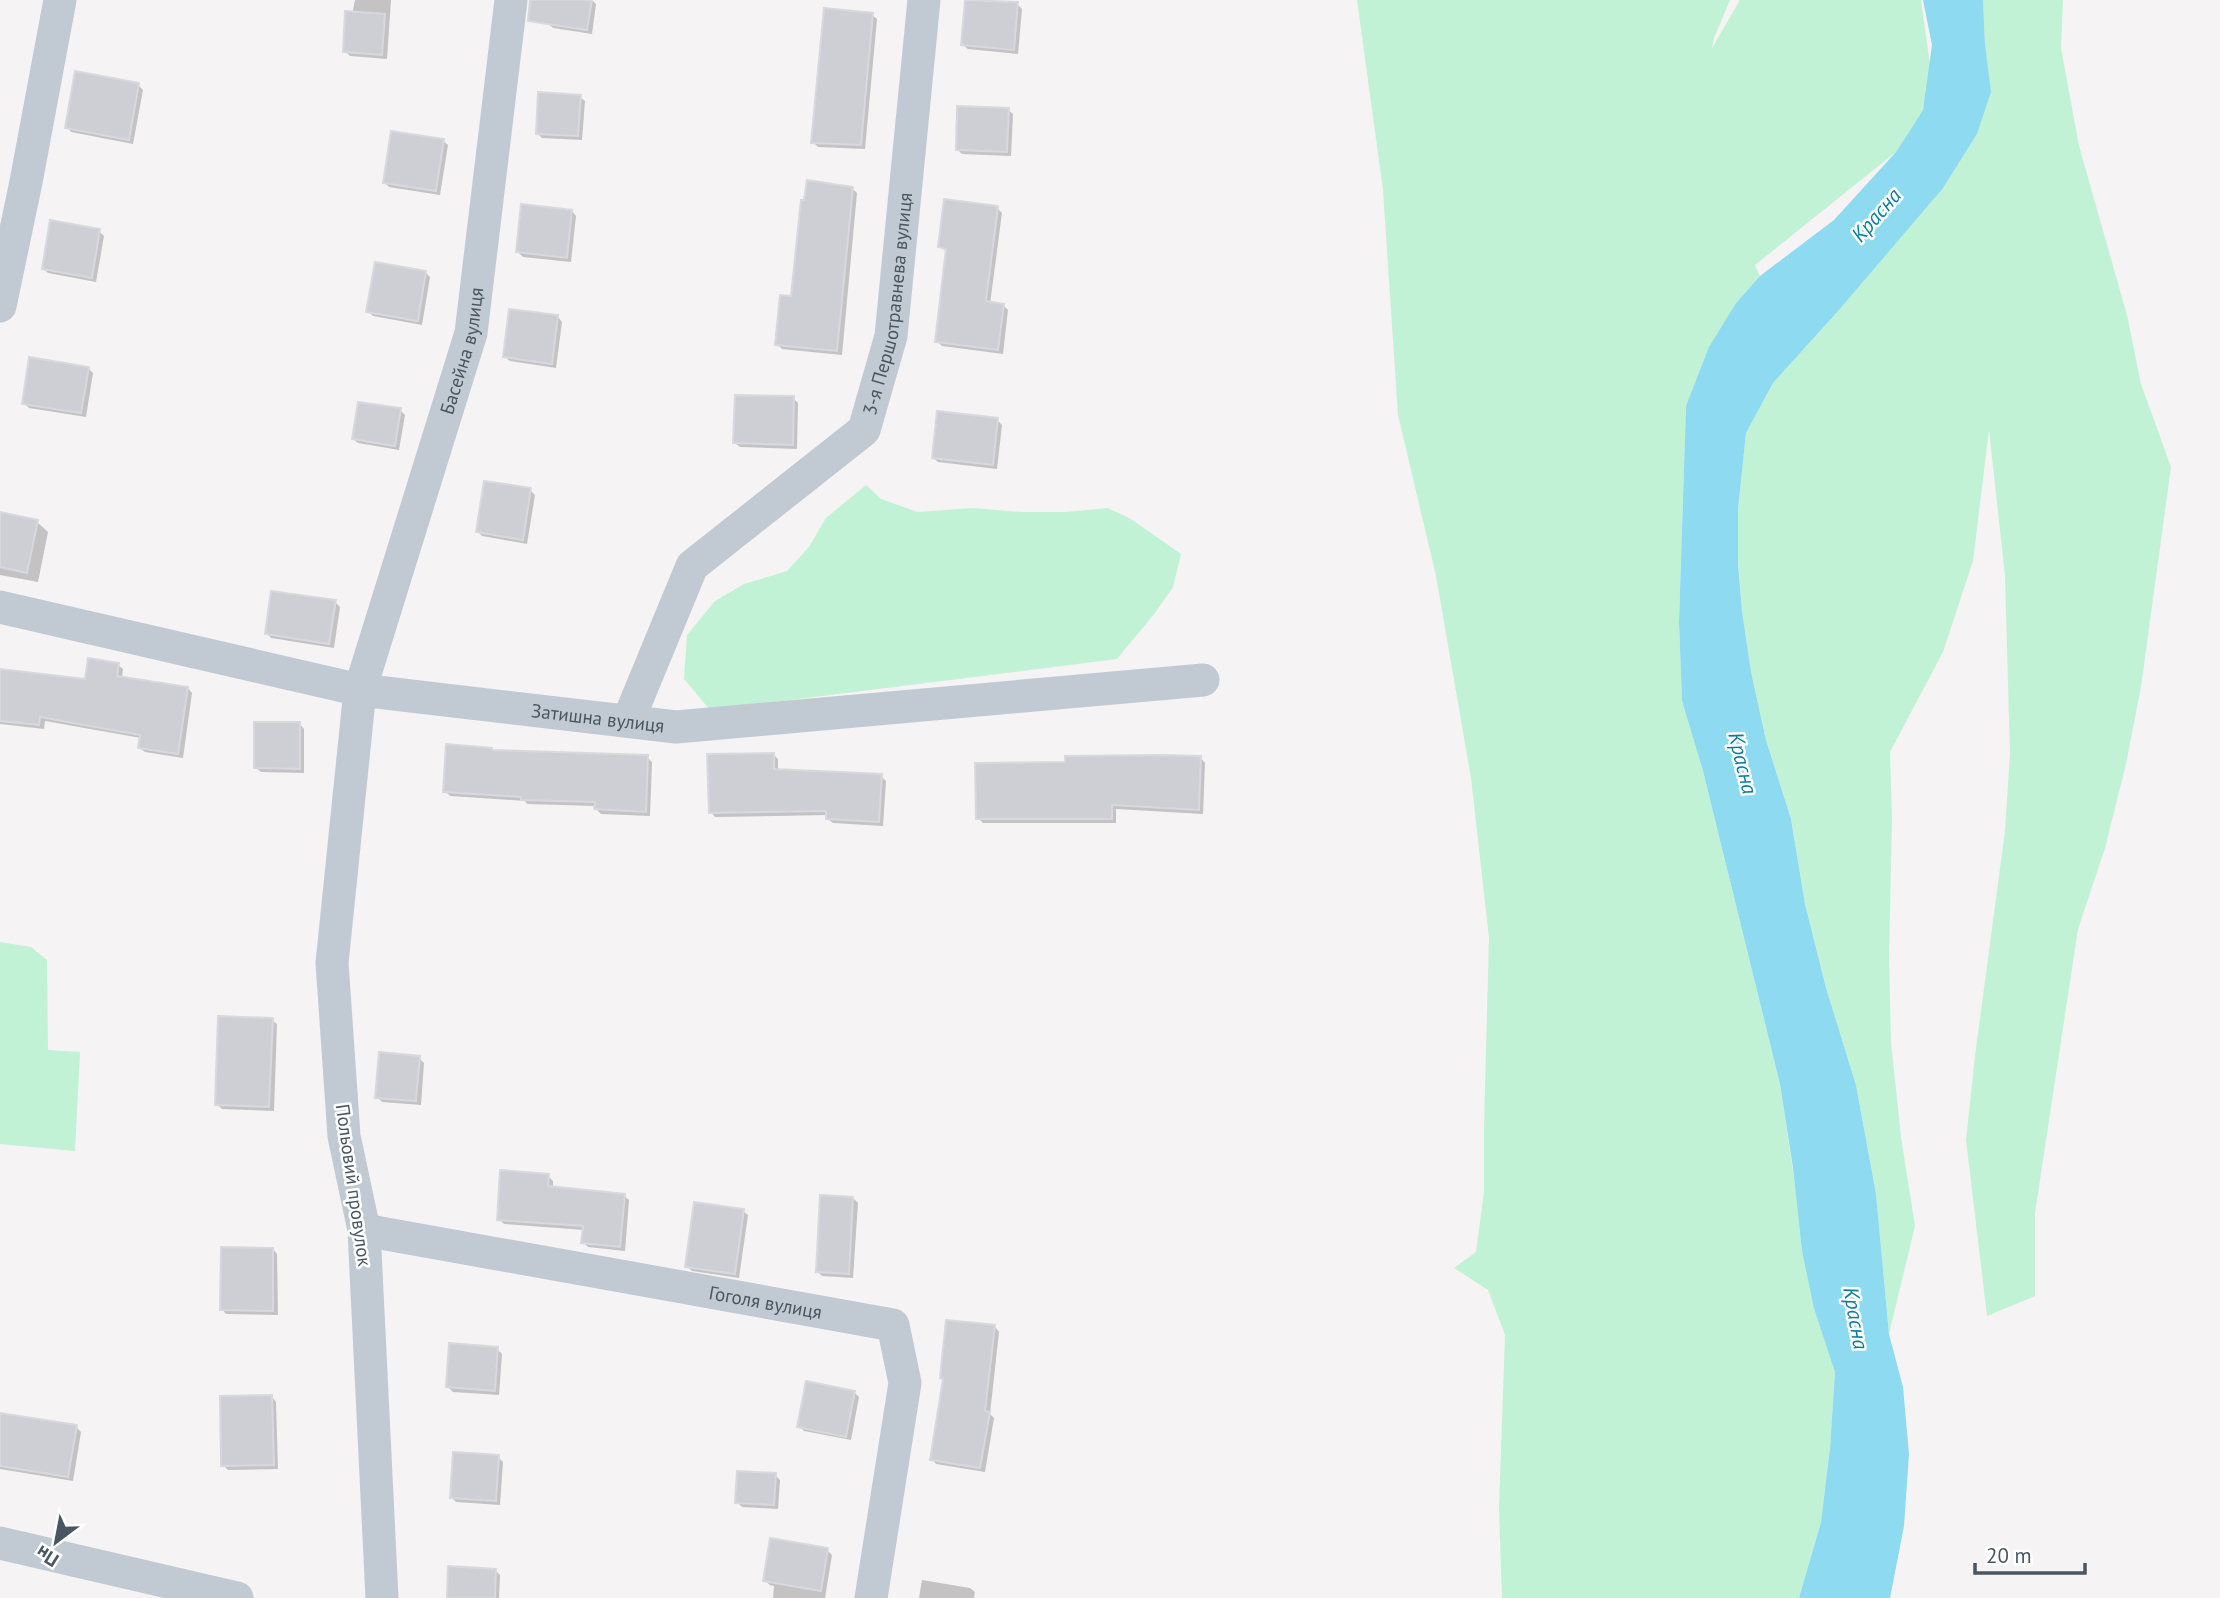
<svg xmlns="http://www.w3.org/2000/svg" width="2220" height="1598" font-family="'PT Sans',sans-serif">
<style>
.green{fill:#c2f2d5}
.water{fill:#8edaf0}
.shadow{fill:#0003}
.building{fill:#cdcfd5;stroke:#d7d9de;stroke-width:2}
.lines{fill:none;stroke-linecap:round;stroke-linejoin:round}
.minor{stroke:#c1cad2;stroke-width:33}
.labels{text-anchor:middle;dominant-baseline:central;stroke-width:5;stroke-linejoin:round;paint-order:stroke}
.street-label{font-size:19px;fill:#495661;stroke:#fff}
.water-label{font-size:21px;font-style:italic;fill:#097c9d;stroke:#fff}
</style>
<rect width="100%" height="100%" fill="#f5f3f3"/>
<g class="green">
<path d="M1357 0H1730L1714 38 1712 48 1740 0H1921L1930 65 1923 110 1896 152 1755 265 1760 276 1736 303 1686 406 1679 622 1682 701 1703 771 1780 1084 1795 1185 1802 1251 1835 1372 1830 1448 1821 1522 1799 1598H1502L1499 1508 1505 1335 1488 1290 1454 1268 1476 1252 1484 1192V1126L1489 938 1471 778 1436 576 1398 415 1383 190Z"/>
<path d="M1983 0H2063L2061 48 2079 146 2127 315 2141 384 2171 467 2141 687 2126 764 2105 848 2078 929 2035 1213V1296L1987 1316 1966 1140 1975 1056 2005 831 2010 753 2005 576 1989 430 1973 561 1943 652 1890 752 1892 819 1889 956 1891 1042 1901 1137 1915 1226 1889 1334 1876 1194 1856 1085 1826 988 1805 904 1791 819 1766 740 1751 672 1742 611 1737 546 1738 509 1746 433 1773 383 1839 310 1942 188 1977 134 1985 45Z"/>
<path d="M866 485 881 499 918 512 973 508 1021 512H1066L1108 508 1131 519 1181 554 1173 587 1155 613 1117 659 710 710 684 679 687 635 715 601 744 584 787 571 809 547 826 518Z"/>
<path d="M0 942 31 947 47 960 48 1050 80 1052 75 1151 0 1144Z"/>
</g>
<path class="water" d="M1923 0H1983L1985 45 1991 92 1977 134 1943 188 1839 310 1773 383 1746 433 1738 509V563L1742 611 1751 672 1766 740 1791 819 1805 904 1826 988 1856 1085 1876 1194 1889 1334 1903 1387 1909 1454 1904 1526 1890 1598H1799L1821 1522 1830 1448 1835 1372 1814 1308 1802 1251 1793 1168 1780 1084 1703 771 1682 701 1679 622 1686 406 1709 347 1736 303 1760 276 1834 220 1896 152 1923 110 1932 45Z"/>
<g class="shadow">
<path d="M355 0H391L387 59 350 56 345 51Z"/>
<path d="M552 0H592L596 4 592 34 553 28 548 23Z"/>
<path d="M966 0 1017 4 1022 9 1018 54 968 49 963 45Z"/>
<path d="M872 15 877 19 865 149 818 147 813 142Z"/>
<path d="M138 85 143 90 133 144 71 132 67 127Z"/>
<path d="M580 97 585 101 582 140 542 138 537 133Z"/>
<path d="M1008 110 1013 114 1011 156 962 154 957 149Z"/>
<path d="M443 141 448 145 440 195 389 187 384 182Z"/>
<path d="M852 188 857 193 842 355 782 349 777 344 793 298Z"/>
<path d="M997 208 1002 213 990 304 1003 305 1008 310 1003 354 942 346 937 341 948 252 939 247Z"/>
<path d="M572 211 576 216 571 262 523 257 518 252Z"/>
<path d="M99 231 104 236 96 282 48 273 43 268Z"/>
<path d="M425 272 430 277 422 325 373 316 368 311Z"/>
<path d="M558 317 562 322 556 368 510 361 505 357Z"/>
<path d="M88 368 93 373 86 417 29 408 24 403Z"/>
<path d="M793 398 798 403 797 449 740 447 735 443Z"/>
<path d="M400 410 405 415 399 450 358 443 353 439Z"/>
<path d="M997 420 1002 425 997 469 938 462 933 458Z"/>
<path d="M530 490 535 495 527 544 482 536 478 531Z"/>
<path d="M0 514 37 522 48 532 38 582 0 575Z"/>
<path d="M335 602 340 607 334 648 271 638 267 633Z"/>
<path d="M118 665 123 669 122 678 188 688 192 693 183 758 145 752 140 748 141 738 45 721 44 729 0 724V671L86 680Z"/>
<path d="M300 724 304 729V773L261 772 256 768Z"/>
<path d="M491 749 494 752 647 757 652 762 650 816 601 814 596 809V806L527 804 525 801 450 796 445 791Z"/>
<path d="M773 754 778 759V771L881 776 886 781 883 826 833 823 828 819V815L715 817 711 812Z"/>
<path d="M1201 758 1205 763 1203 814 1116 809V823H983L978 818Z"/>
<path d="M272 1020 277 1024 274 1111 222 1109 217 1104Z"/>
<path d="M419 1058 424 1063 421 1105 382 1102 377 1097Z"/>
<path d="M548 1176 553 1181V1188L624 1196 629 1200 625 1251 588 1247 583 1242 584 1230 504 1224 499 1219Z"/>
<path d="M853 1198 858 1203 853 1278 822 1276 817 1271Z"/>
<path d="M743 1211 748 1215 739 1278 692 1271 687 1266Z"/>
<path d="M273 1249 277 1254 278 1315 226 1314 222 1309Z"/>
<path d="M995 1327 999 1332 990 1414 994 1418 985 1472 936 1464 932 1459Z"/>
<path d="M497 1349 502 1354 499 1395 453 1392 448 1387Z"/>
<path d="M854 1392 859 1397 851 1440 804 1431 799 1426Z"/>
<path d="M272 1397 276 1402 278 1469 228 1470 223 1465Z"/>
<path d="M0 1414 76 1427 81 1432 73 1481 0 1469Z"/>
<path d="M498 1457 503 1462 500 1505 456 1502 451 1497Z"/>
<path d="M775 1475 780 1480 778 1509 742 1507 737 1502Z"/>
<path d="M827 1550 832 1555 825 1598H773L774 1586 770 1585 765 1581Z"/>
<path d="M495 1570 500 1575 499 1598H448Z"/>
<path d="M922 1580 970 1588 975 1592 974 1598H919Z"/>
</g>
<g class="building">
<path d="M530 0H592L587 30 528 21Z"/>
<path d="M965 0 1018 2 1014 50 961 45Z"/>
<path d="M824 8 873 13 861 145 811 143Z"/>
<path d="M345 11 385 14 382 55 343 52Z"/>
<path d="M75 71 139 83 129 140 65 128Z"/>
<path d="M538 92 581 95 578 136 536 134Z"/>
<path d="M957 106 1009 108 1007 152 956 150Z"/>
<path d="M391 131 444 139 436 191 383 183Z"/>
<path d="M807 180 853 187 837 351 775 345 780 295 791 296 801 200H804Z"/>
<path d="M944 199 998 206 986 301 1004 304 998 350 935 342 946 249 938 247Z"/>
<path d="M521 204 572 210 567 258 516 252Z"/>
<path d="M50 220 100 229 92 278 42 269Z"/>
<path d="M375 262 426 271 418 321 366 312Z"/>
<path d="M509 309 558 315 552 364 503 357Z"/>
<path d="M29 357 89 367 81 413 22 404Z"/>
<path d="M735 395 794 396 793 445 733 443Z"/>
<path d="M358 402 401 408 395 446 352 439Z"/>
<path d="M937 411 998 418 993 465 932 458Z"/>
<path d="M484 481 531 488 523 540 476 532Z"/>
<path d="M0 512 38 520 27 573 0 567Z"/>
<path d="M271 591 336 600 329 644 265 634Z"/>
<path d="M88 658 119 663 117 676 188 687 178 754 138 748 140 735 40 717 39 725 0 721V669L85 679Z"/>
<path d="M254 722H300V769L254 768Z"/>
<path d="M446 744 492 748V750L648 755 646 812 594 809 595 802 521 800V797L443 792Z"/>
<path d="M774 753V769L882 774 879 822 826 819V811L709 813 707 754Z"/>
<path d="M1161 755 1201 756 1199 810 1112 805V819H976L975 763 1065 762V756Z"/>
<path d="M218 1016 273 1018 269 1107 215 1105Z"/>
<path d="M379 1052 420 1056 416 1101 375 1098Z"/>
<path d="M500 1170 549 1174 548 1186 625 1194 620 1247 581 1243 583 1226 497 1220Z"/>
<path d="M820 1195 853 1197 849 1274 816 1272Z"/>
<path d="M694 1202 744 1209 735 1274 685 1267Z"/>
<path d="M221 1247 273 1248V1311L220 1310Z"/>
<path d="M946 1320 995 1325 985 1411 990 1412 980 1468 930 1460 943 1379 940 1378Z"/>
<path d="M449 1343 498 1347 495 1391 446 1387Z"/>
<path d="M806 1381 855 1391 846 1437 797 1427Z"/>
<path d="M272 1395 274 1465 221 1466 220 1396Z"/>
<path d="M0 1413 77 1425 68 1477 0 1466Z"/>
<path d="M453 1452 499 1455 496 1501 450 1498Z"/>
<path d="M737 1471 776 1473 774 1505 735 1503Z"/>
<path d="M770 1538 828 1548 821 1591 763 1581Z"/>
<path d="M448 1566 496 1569 495 1598H447Z"/>
</g>
<g class="lines">
<g class="minor">
<path d="M0 306 26 182 60 0"/>
<path id="s1" d="M0 607 360 690 676 727 1203 680"/>
<path id="s2" d="M628 721 692 566 864 430 891 336 924 0"/>
<path id="s3" d="M364 1230 893 1325 905 1383 871 1598"/>
<path d="M0 1543 237 1598"/>
<path id="s4" d="M382 1598 364 1230 344 1136 332 963 360 690 471 333 511 0"/>
</g>
</g>
<g class="labels">
<g class="street-label">
<text stroke="none"><textPath href="#s2" startOffset="516">3-я Першотравнева вулиця</textPath></text>
<text stroke="none"><textPath href="#s4" startOffset="1267">Басейна вулиця</textPath></text>
<text stroke="none"><textPath href="#s1" startOffset="609">Затишна вулиця</textPath></text>
<text transform="translate(354 1185) rotate(82)">Польовий провулок</text>
<text stroke="none"><textPath href="#s3" startOffset="408">Гоголя вулиця</textPath></text>
</g>
<g class="water-label">
<text transform="translate(1876 215) rotate(-49)">Красна</text>
<text transform="translate(1743 763) rotate(76)">Красна</text>
<text transform="translate(1856 1318) rotate(80)">Красна</text>
</g>
</g>
<g transform="translate(56 1542) rotate(212)" stroke="#ffffff" stroke-width="5" paint-order="stroke">
<path d="M0-5L12 26L0 18L-12 26Z" fill="#495661"/>
<text y="-10" font-size="19" font-weight="bold" text-anchor="middle" fill="#495661">Пн</text>
</g>
<path d="M1975 1563v10h110v-10" fill="none" stroke="#495661" stroke-width="3.5"/>
<text x="1986" y="1563" font-size="21" fill="#495661" stroke="#ffffff" stroke-width="5" paint-order="stroke">20 m</text>
</svg>
